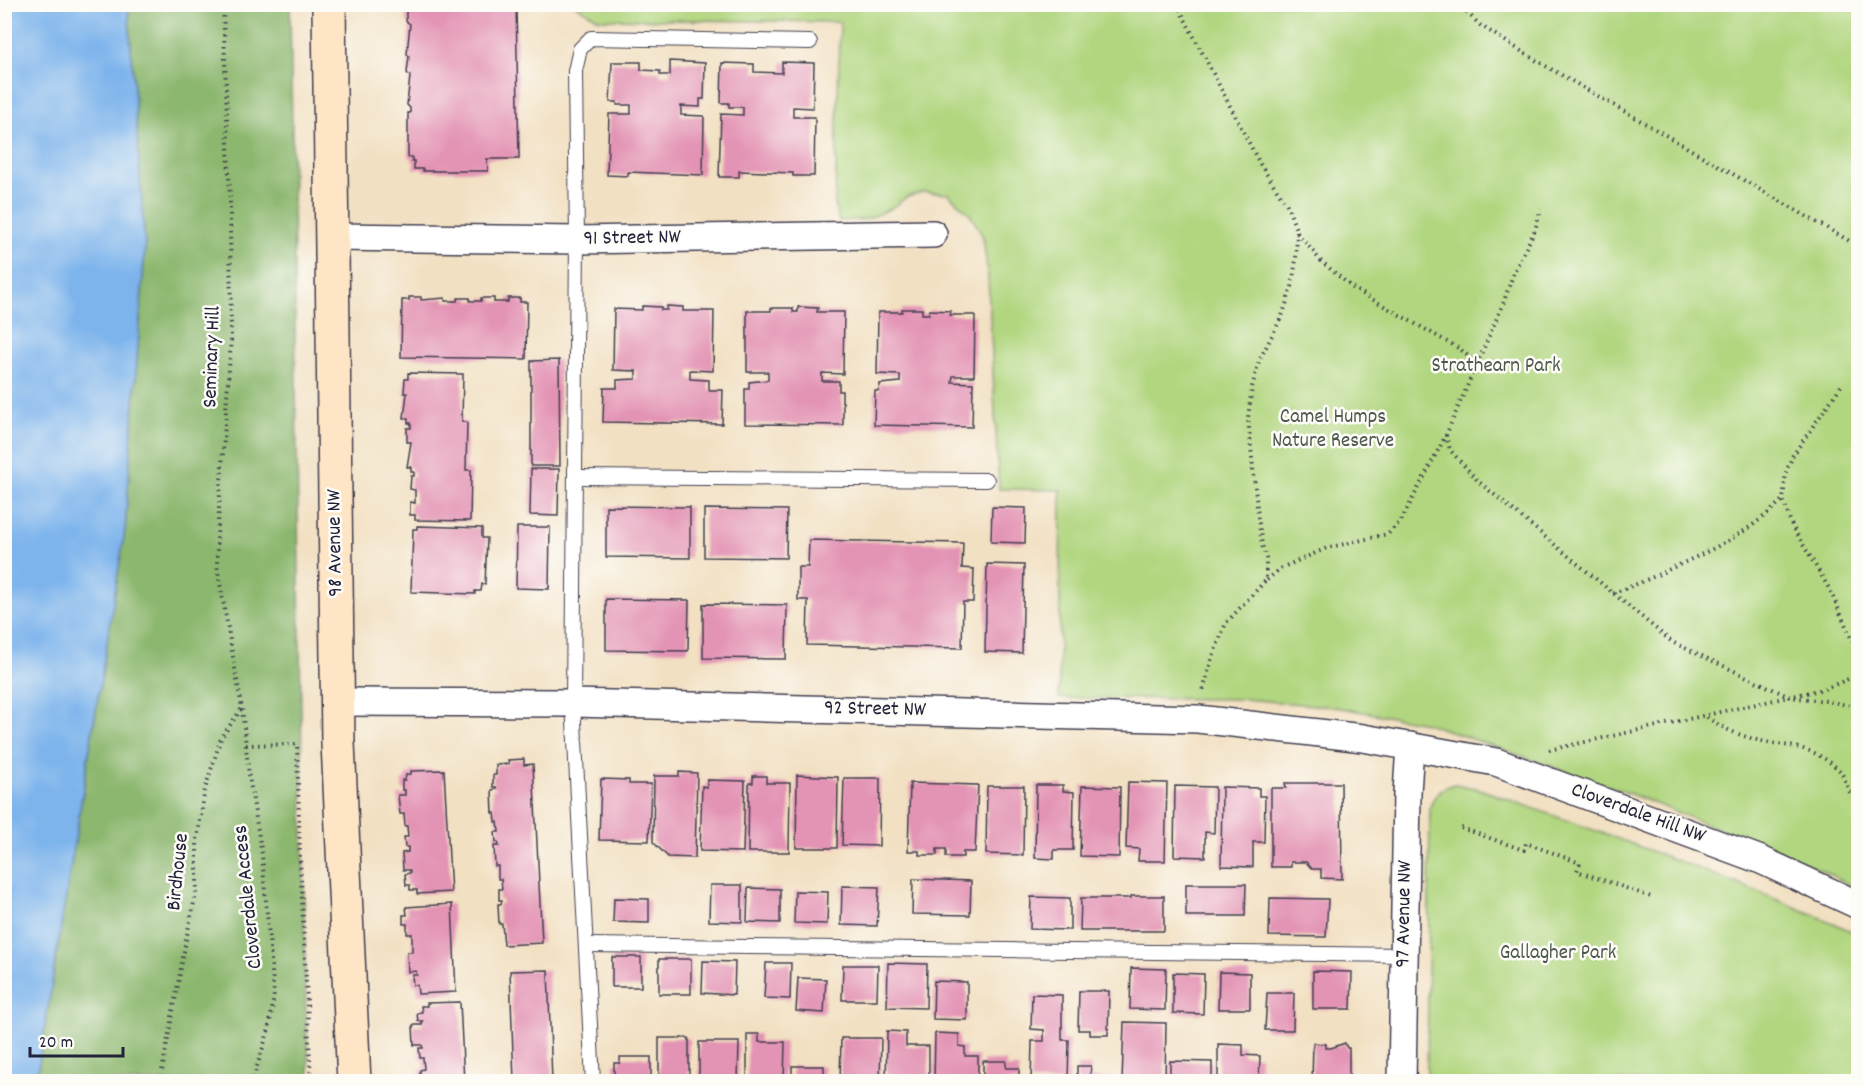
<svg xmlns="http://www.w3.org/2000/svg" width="1863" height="1086" font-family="Dekko,sans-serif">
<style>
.green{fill:#b1d67f;stroke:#6a7c5d;stroke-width:1.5}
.forest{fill:#8cb76e;stroke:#576c54;stroke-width:1.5}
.water{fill:#7db4ec;stroke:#506b94;stroke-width:1.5}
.building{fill:#e393b4}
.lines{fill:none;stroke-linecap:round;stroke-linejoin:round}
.service-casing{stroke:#413e4f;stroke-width:16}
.minor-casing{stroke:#413e4f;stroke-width:30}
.secondary-casing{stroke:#413e4f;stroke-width:36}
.path{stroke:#413e4f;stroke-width:4;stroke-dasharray:1.5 4.5;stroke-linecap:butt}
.service{stroke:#fff;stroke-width:14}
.minor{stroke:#fff;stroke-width:27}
.secondary{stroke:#fde5c5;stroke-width:33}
.labels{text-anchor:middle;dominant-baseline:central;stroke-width:5;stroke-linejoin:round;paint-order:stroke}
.street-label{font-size:21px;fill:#22223b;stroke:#fdfcf7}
.park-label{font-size:21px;fill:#4d584f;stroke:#fdfcf7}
</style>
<rect width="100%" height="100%" fill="#fdfcf7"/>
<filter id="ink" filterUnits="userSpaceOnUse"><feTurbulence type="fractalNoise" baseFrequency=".0167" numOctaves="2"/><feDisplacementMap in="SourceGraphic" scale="12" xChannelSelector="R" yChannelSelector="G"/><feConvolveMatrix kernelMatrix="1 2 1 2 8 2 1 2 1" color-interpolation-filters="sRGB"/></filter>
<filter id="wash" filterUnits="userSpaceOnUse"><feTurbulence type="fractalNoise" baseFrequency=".008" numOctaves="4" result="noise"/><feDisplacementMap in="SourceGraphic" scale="24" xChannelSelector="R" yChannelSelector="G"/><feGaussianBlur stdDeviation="1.35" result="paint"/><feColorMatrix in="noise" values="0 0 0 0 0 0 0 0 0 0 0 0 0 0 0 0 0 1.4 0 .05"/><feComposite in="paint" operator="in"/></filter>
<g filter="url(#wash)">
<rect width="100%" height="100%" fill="#f2e0c2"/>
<g class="green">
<path d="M575 5H1858V889L1819 869 1623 791 1426 723 1335 707 1244 699 1059 698 1061 490 999 489 988 277 983 237 970 214 948 194 923 192 907 197 891 208 868 219 839 221 835 206 840 22 599 19Z"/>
<path d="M1455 784 1479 789C1606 834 1734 879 1858 934V1081H1427L1430 808C1434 794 1441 787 1455 784Z"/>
</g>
<path class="forest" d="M128 5H290L306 1020 310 1081 36 1082 125 530 145 247Z"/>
<path class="water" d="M5 4 128 5 145 247 125 530 36 1082 4 1081Z"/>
<g id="blocks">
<g class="building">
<path d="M516 6 519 159H487L488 171H423V169H414V161H412V157H408V113H410V108L407 105 410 76 407 73 409 56 407 54 410 24 406 21V11L410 8Z"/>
<path d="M670 61 705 63 704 99H700V107L681 106V115L704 116 703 175 628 172V176L607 175 609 114H631V105H617V102H610L612 62H641V70L660 71V75H670Z"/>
<path d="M782 62 814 63 813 108 793 107V117H815L814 176H793V173L739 171V177H719L721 114 743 115V107H729V103H721L722 63 754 64V72L782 73Z"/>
<path d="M409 297H421V300L445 298V301H457L458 298H470V301H481V298H494V302H508V298H520V302H527L526 359 401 357 402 300H409Z"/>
<path d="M642 306 661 307V310H667V306L683 307V311H714L713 371 690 370V379L709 380V390H723L722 424 603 422 604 388H617V380L636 379V371L613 370 614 309 642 310Z"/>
<path d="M798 307 818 308 817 312H844L843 374 822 373V381H839V391H842V402H843V425L745 424V389H749V382L768 380V372H747V311H771V308H793V312H798Z"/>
<path d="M902 309H922V314H929V310L951 311 950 315H975L974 376H953L952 382 973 383 972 427 874 425 875 391H879L880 384 900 382V375L877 374 878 312H902Z"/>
<path d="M559 360 560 466H531V361Z"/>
<path d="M408 373 463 374 462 422H467L466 470H471L470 521 415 520V515H410V502L415 503V490L410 489 411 476H414V472H411V467H407L411 442H407V428H411V423H408V418H404L407 393H404L405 379H408Z"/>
<path d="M531 469H559L558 516 530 515Z"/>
<path d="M606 506 690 507V558L606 557Z"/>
<path d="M992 507 1026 508 1025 543 991 542Z"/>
<path d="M704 509 787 510 786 558 704 557Z"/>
<path d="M417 526 482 528V538H487L485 584H482L481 591H475V594L411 592 413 529H417Z"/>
<path d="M517 527H550L549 589 516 588Z"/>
<path d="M809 540 963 543 962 568 974 569 973 602H963L962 648 807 645 808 600H798V567H808Z"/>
<path d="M987 564 1024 565 1022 653 985 652Z"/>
<path d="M606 599 689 600 688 651 606 650Z"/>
<path d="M703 604 787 605 786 659 703 658Z"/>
<path d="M524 759V765L533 764 542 943 504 945 502 924H499L498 904H501L502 900H499V889H502L501 879H498V866H495L494 846H499L498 842H496L495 832H499L498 822H496L495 813H493L492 790 496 789V787H493V775H496V765L509 764 508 760Z"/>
<path d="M444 770 451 892 417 894V890H410V885H406L405 874 410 873V870H403L402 853 408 852V847H405L404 837H408L407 826H405L404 814H400L398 795H405V790H402V780H405L406 775 411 774V771Z"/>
<path d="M679 772 697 773 695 858 668 857 653 842 654 776H679Z"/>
<path d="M797 775 838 777 837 848H796Z"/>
<path d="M753 776H766V783H790L789 852H748L749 783H753Z"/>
<path d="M844 778H880L879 846 842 845Z"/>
<path d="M601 779 629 780V784H651L649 841 599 840Z"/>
<path d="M707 780 745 781 743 852 700 851 702 786 707 787Z"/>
<path d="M1128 782 1167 783 1165 861H1138L1139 849 1126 848Z"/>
<path d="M910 783 978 785 975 852H963V857H946V849H937V855H919V851H908Z"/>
<path d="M1285 783H1341L1342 879 1321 878V869H1312L1306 862H1291V867H1271V788H1286Z"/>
<path d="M1036 785H1063V791L1074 792 1073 850H1054V859L1035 858Z"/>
<path d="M987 786H1024L1023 855 986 854Z"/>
<path d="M1082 786 1120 787 1119 857 1080 856Z"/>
<path d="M1175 786 1215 787 1214 833 1205 832V857L1174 856Z"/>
<path d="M1222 787 1259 788V796H1265L1264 842H1253V867L1221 866Z"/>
<path d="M913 879 971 881 970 915 912 914Z"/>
<path d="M1186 884H1246L1245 916H1186Z"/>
<path d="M710 885H742V922L709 921Z"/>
<path d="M842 886 879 887 877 926 841 925Z"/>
<path d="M748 888 780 889V923L747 922Z"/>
<path d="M795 891 828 892 827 924 794 923Z"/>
<path d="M1131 896H1164V931H1080L1081 898H1131Z"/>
<path d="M1031 897 1070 898V930L1030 929Z"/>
<path d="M614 898 649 899V923L613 922Z"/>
<path d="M1270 898 1328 899 1326 937 1269 936Z"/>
<path d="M452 904 456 992 418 994 417 985H413L412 975H417L416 971 408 972 407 952H412V934H407V924H403V915H407L406 907Z"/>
<rect x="612" y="957" width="29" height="30"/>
<rect x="659" y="959" width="32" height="35"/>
<path d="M703 961 735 962 734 995 702 993Z"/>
<path d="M766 963H791L790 999 764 998Z"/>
<path d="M888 963 927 964 926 1008 887 1007Z"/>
<path d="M843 965H878L877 1000H842Z"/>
<path d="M1131 968 1166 969 1165 1010 1130 1009Z"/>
<path d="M548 970 552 1082H514L510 971Z"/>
<path d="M1313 971 1352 972 1351 1009H1313Z"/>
<path d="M1219 972 1250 973V1009H1218Z"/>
<path d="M1173 973 1204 974 1203 1014 1173 1013Z"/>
<path d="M798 978 826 979 824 1013 796 1011Z"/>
<path d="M934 981 967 982V1020L933 1019Z"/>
<path d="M1079 991H1109L1108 1035H1090V1030H1078Z"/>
<path d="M1267 993H1294L1293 1030H1265Z"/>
<path d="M1032 994 1062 995V1040H1069L1068 1082H1031L1032 1041H1044V1030L1031 1029Z"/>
<path d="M460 1002 464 1082H425V1079H420V1070L424 1069 423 1058H420L419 1048H423L422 1045H414L413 1025H422L423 1021H418L417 1013 422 1012 421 1006H427V1003Z"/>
<path d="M1124 1022 1166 1023 1165 1082H1122Z"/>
<path d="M887 1031 906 1032V1046H929V1082H886Z"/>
<path d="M935 1033 959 1034V1046L965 1047V1056H978V1082H934Z"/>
<path d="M747 1034H759V1042H785L784 1082H747Z"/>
<rect x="659" y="1038" width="30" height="44"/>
<path d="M841 1038H881L880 1082H840Z"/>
<path d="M699 1042H739L738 1082H699Z"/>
<path d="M1313 1043 1326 1044V1048H1331L1345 1043 1347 1048H1349V1082H1312Z"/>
<path d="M1218 1044 1243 1045V1055L1260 1056 1259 1082H1218Z"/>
<path d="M620 1057H651V1082H614V1063H620Z"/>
<path d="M983 1061H1006V1068H1019V1082H983Z"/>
<path d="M1170 1061 1212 1062V1082H1170Z"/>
<rect x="792" y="1066" width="32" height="16"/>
<path d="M1077 1066H1091L1090 1078 1119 1079V1082H1079L1077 1079Z"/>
</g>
</g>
</g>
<g filter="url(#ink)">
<use href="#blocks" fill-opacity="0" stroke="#413e4f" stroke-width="1.5"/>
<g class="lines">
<g class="service-casing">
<g id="service">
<path d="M575 477 987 480"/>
<path d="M587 945 1405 955"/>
<path d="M593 1082 573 703 577 240 575 71 580 49 591 38 810 42"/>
</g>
</g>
<g class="minor-casing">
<g id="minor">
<path d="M332 237 577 240 933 234"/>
<path d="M338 702 573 703 1198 719 1363 738 1496 762 1761 860 1858 905"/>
<path d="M1402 1082 1407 793 1410 746"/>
</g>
</g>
<g class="secondary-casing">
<path id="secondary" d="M329 4 338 743 354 1082"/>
</g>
<g class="path">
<path d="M223 4 230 203 231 340 217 536V566L242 708 249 776 262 855 274 995 269 1029 252 1082"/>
<path d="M1177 4 1260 164 1287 205 1297 232 1296 259 1292 287 1282 316 1259 361 1252 387 1248 418 1258 517 1262 545 1266 558V580L1226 623 1212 658 1203 691"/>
<path d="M1458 4 1480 25 1537 61 1858 246"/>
<path d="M1297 233 1321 261 1354 289 1460 349 1477 364"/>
<path d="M1841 386 1793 455 1786 472 1783 500 1792 526 1830 590 1858 653"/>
<path d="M1446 435 1450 450 1479 482 1672 642 1790 697 1826 701 1858 707"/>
<path d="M1267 580 1281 568 1327 548 1388 534 1401 521 1446 435 1503 304 1514 272 1535 230 1541 209"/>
<path d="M1613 593C1634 586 1653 577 1672 568 1712 550 1751 532 1782 500"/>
<path d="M1707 717C1725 731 1749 739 1771 743 1788 746 1805 747 1820 756 1826 759 1834 765 1839 770 1847 779 1847 795 1858 800"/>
<path d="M246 745 297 744 300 859 311 1082"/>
<path d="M1549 750 1824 689 1858 675"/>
<path d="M1461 828 1524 850 1526 843 1580 863 1577 871 1651 897"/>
<path d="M160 1082 187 935 197 889V840L205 789 221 738 242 708"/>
</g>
<use href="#service" class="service"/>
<use href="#minor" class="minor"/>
<use href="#secondary" class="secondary"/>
</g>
</g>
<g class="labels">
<g class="street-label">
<text transform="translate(632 239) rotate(-1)">91 Street NW</text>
<text transform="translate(213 357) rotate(-88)">Seminary Hill</text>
<text transform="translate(336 543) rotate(-91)">98 Avenue NW</text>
<text transform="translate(875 710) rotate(1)">92 Street NW</text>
<text transform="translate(1638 814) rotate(20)">Cloverdale Hill NW</text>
<text transform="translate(179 872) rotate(-84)">Birdhouse</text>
<text transform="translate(249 897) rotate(-96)">Cloverdale Access</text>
<text transform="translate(1405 914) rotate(-89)">97 Avenue NW</text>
</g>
<g class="park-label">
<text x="1496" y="367">Strathearn Park</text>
<text x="1333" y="418">Camel Humps<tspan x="1333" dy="24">Nature Reserve</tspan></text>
<text x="1558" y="954">Gallagher Park</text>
</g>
</g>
<rect width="1863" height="1086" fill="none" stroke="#fdfcf7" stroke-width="24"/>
<path d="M30 1047v9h93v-9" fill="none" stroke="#22223b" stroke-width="3"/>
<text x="39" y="1047" font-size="18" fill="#22223b" stroke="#fdfcf7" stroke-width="4.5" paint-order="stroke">20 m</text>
</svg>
